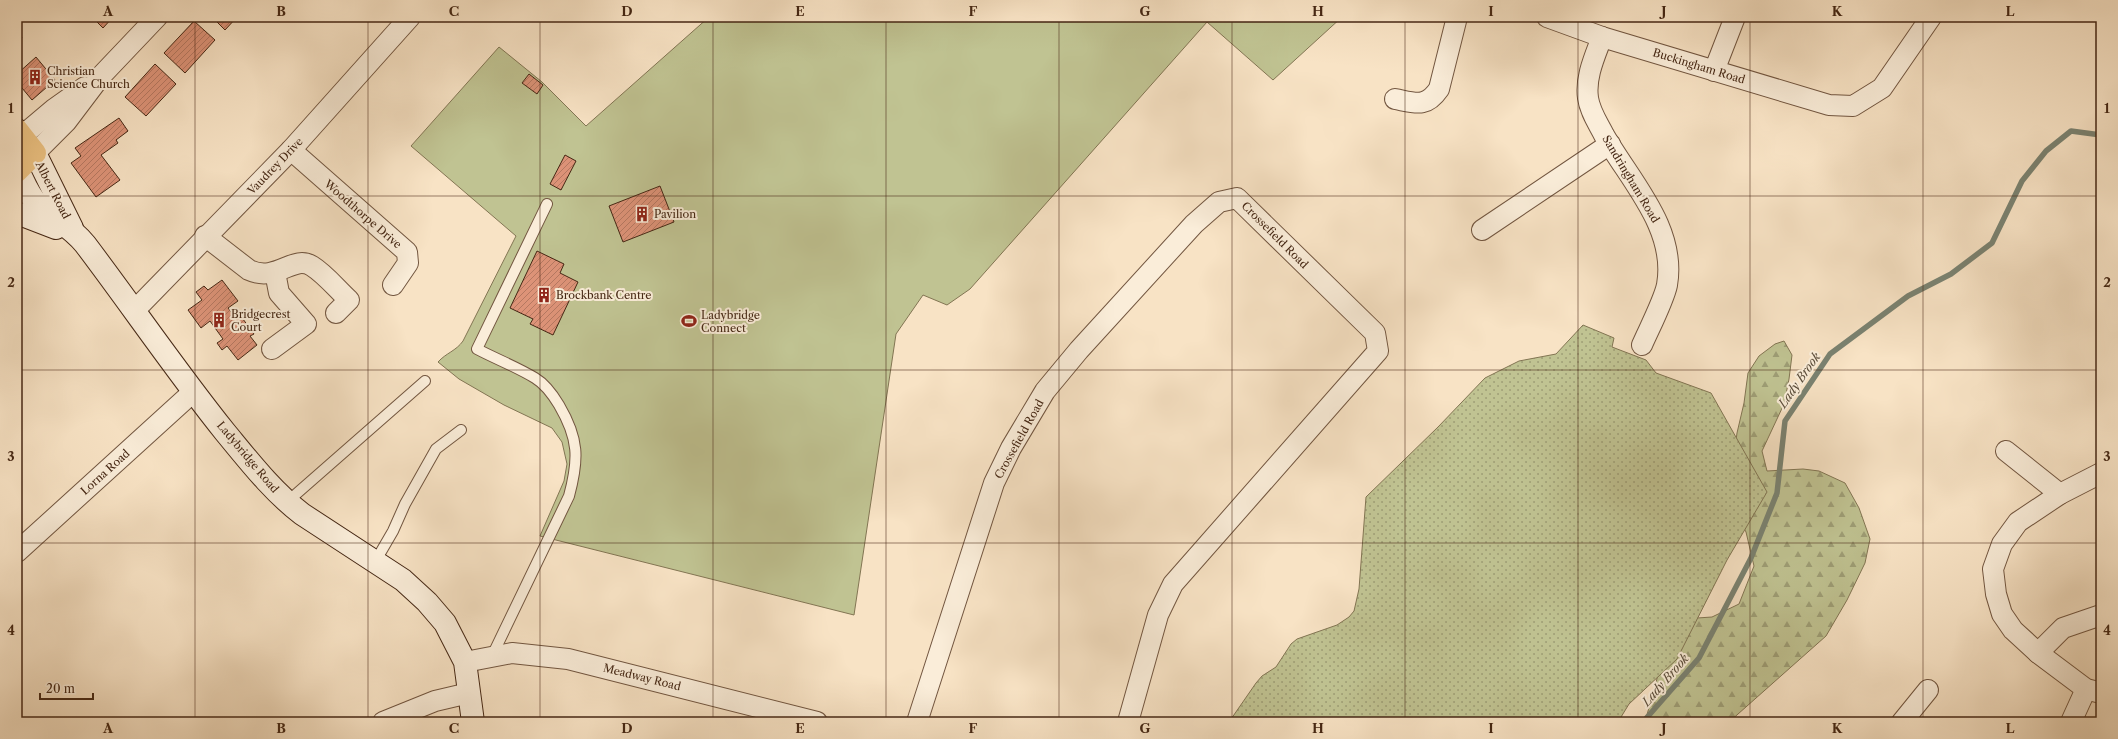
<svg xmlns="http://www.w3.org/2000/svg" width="2118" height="739" font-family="'Libre Caslon Text',serif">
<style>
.forest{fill:url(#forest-firs);stroke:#827553}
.park{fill:url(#park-dots);stroke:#827553}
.pitch{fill:#c0c392;stroke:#827553}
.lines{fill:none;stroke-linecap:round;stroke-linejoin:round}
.stream{stroke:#7a8271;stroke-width:5.5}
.building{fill:url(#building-hatch);stroke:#452714}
.lane-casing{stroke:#725640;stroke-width:12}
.street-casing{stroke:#725640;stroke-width:22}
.secondary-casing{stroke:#452714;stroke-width:24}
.primary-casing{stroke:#452714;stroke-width:24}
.lane{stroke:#faedd9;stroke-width:10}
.street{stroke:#faedd9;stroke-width:20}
.secondary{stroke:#faedd9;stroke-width:22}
.primary{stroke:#ecc282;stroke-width:22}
.grid{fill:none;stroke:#452714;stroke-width:1;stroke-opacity:0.55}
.labels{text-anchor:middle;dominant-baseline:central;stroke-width:4;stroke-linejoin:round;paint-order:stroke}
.street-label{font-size:11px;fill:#452714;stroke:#faedd9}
.poi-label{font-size:11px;fill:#452714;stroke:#faedd9;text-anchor:start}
.water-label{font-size:12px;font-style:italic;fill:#5b4d3b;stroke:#faedd9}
.neatline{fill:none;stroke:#452714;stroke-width:1.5}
.grid-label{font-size:13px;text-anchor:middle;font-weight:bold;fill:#452714}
</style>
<defs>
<pattern id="forest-firs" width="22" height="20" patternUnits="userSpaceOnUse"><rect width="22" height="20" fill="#c0c392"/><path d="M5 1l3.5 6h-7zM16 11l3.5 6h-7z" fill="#9e9e76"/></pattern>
<pattern id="park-dots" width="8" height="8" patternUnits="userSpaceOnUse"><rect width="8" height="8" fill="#c0c392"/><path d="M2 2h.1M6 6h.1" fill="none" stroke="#9e9e76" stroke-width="1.8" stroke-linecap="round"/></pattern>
<pattern id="building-hatch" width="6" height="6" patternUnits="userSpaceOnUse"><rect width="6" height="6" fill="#dd9378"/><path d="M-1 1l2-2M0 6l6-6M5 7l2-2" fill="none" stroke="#b57861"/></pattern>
</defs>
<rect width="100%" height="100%" fill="#f8e3c5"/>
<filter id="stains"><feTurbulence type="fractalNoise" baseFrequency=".005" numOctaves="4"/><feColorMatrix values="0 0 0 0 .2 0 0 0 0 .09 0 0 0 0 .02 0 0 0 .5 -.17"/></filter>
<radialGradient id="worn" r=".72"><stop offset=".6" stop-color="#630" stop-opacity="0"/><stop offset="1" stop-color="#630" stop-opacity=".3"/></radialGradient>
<path class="forest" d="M1784 341 1792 355 1789 379 1784 404 1762 451 1767 471 1803 469 1819 471 1845 483 1859 508 1870 539 1865 563 1847 600 1826 636 1729 722H1645L1658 675 1697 618 1712 617 1739 604 1754 566 1746 532 1739 519 1732 470 1737 433 1744 403 1748 373 1759 356 1775 344Z"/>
<path class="park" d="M1583 325 1614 338 1612 347 1646 360 1656 373 1711 393 1767 492 1727 560 1677 659 1629 704 1618 722H1229L1256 683 1262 676 1276 667 1291 644 1297 639 1337 625 1349 617 1354 611 1359 589 1366 497 1438 427 1485 378 1519 361 1556 354Z"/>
<path class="pitch" d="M709 17H1342L1273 80 1207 22 970 289 947 305 923 295 896 334 854 615 540 536 564 481 567 464 562 442 552 428 504 405 459 379 438 362C446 353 456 351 463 341L516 236 411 146 499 47 542 82 586 126Z"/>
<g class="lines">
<path class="stream" d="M1643 722 1699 658 1751 558 1777 493 1785 421 1830 354 1908 296 1951 274 1992 243 2022 181 2046 151 2071 131 2101 135"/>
</g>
<g class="building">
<path d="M92 17H113L103 28Z"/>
<path d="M212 17H237L225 30Z"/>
<path d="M194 21 215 40 185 73 164 53Z"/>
<path d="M17 30 22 38 17 41Z"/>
<path d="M36 57 55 80 32 100 17 82V74Z"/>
<path d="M155 64 176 84 146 116 125 97Z"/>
<path d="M529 74 543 85 537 94 522 83Z"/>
<path d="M119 118 128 131 116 140 118 143 101 155 120 180 96 197 71 163 81 156 75 148Z"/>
<path d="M565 155 576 161 561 190 550 184Z"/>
<path d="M660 186 674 222 623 242 609 206Z"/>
<path d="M537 251 564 264 560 273 578 282 553 335 530 324 533 319 510 308Z"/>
<path d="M222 280 238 301 228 308 236 318 240 315 254 334 250 336 257 345 238 360 227 346 222 350 217 343 223 339 210 321 201 328 188 310 202 300 196 292 204 286 208 290Z"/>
</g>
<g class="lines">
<g class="lane-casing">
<g id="lane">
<path d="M287 502 425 381"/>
<path d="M375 562 393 531 405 504 436 449 461 430"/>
<path d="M492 656 569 496C579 459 579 439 559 405 553 395 545 384 535 378 517 367 496 359 477 349L547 204"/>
</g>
</g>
<g class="street-casing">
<g id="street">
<path d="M1547 17 1602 37 1829 105 1853 106 1882 88 1931 17"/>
<path d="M1602 37C1595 56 1585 77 1588 98 1590 112 1598 123 1604 135 1630 181 1677 228 1667 285 1664 300 1649 329 1642 345"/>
<path d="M1714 71 1735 17"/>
<path d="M1395 99C1416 103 1426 108 1439 89L1457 17"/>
<path d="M22 136 54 109 85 87"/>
<path d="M291 150 407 252 408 263 393 285"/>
<path d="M35 153 66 122 100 77 157 17"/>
<path d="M1482 230 1610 144"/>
<path d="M205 236 249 270C277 283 293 254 312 266 325 274 337 289 349 300L336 313"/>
<path d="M135 310 291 150 410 17"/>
<path d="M272 349 306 324 279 293 275 272"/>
<path d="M2006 451 2060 494"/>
<path d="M2101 473 2060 494 2018 522 2002 544 1993 569 1996 594 2002 614 2013 630 2038 653 2086 689 2101 693"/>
<path d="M17 552 193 392"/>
<path d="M2038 653 2063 628 2101 615"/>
<path d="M465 662 512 653 568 659 817 722"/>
<path d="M383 722 435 701 469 693"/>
<path d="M917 722 994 483 1011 448 1045 391 1079 350 1194 224 1219 202 1237 198 1375 333 1378 351 1173 584 1158 615 1128 722"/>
<path d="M1902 722 1928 690"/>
<path d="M2071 722 2086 689"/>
</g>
</g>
<g class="secondary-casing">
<g id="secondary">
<path d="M35 153 72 228"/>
<path d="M18 170C24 182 29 197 39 205 55 219 72 228 85 244 132 306 176 371 225 432 249 461 272 491 302 514L403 580 427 602 445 623 465 662 473 722"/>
<path d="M17 213 56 228"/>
</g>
</g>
<g class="primary-casing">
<path id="primary" d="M17 130 35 153 17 171"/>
</g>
<use href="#lane" class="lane"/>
<use href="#street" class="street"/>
<use href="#secondary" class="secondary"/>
<use href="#primary" class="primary"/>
</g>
<path class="grid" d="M195 17V722M368 17V722M540 17V722M713 17V722M886 17V722M1059 17V722M1232 17V722M1405 17V722M1578 17V722M1750 17V722M1923 17V722M17 196H2101M17 370H2101M17 543H2101"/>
<defs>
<g id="building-bare" transform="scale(1.2)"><path d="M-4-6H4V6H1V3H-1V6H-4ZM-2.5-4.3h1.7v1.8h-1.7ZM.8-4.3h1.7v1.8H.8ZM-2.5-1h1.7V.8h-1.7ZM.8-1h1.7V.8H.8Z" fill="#8f2418" stroke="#faedd9" stroke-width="2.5" paint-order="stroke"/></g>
<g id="stadium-bare" transform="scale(1.2)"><path d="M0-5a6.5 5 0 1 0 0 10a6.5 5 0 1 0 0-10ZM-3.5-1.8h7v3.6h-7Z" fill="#8f2418" stroke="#faedd9" stroke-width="2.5" paint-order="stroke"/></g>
</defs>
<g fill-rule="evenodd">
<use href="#building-bare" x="35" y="77"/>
<use href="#building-bare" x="642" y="214"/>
<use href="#building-bare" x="544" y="295"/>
<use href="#building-bare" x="219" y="320"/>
<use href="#stadium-bare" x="689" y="321"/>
</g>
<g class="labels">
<g class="street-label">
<text transform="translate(1699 66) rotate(17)">Buckingham Road</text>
<text transform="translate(275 166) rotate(-46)">Vaudrey Drive</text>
<text transform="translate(1631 179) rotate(59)">Sandringham Road</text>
<text transform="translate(53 190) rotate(63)">Albert Road</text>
<text transform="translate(363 214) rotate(41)">Woodthorpe Drive</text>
<text transform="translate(1275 235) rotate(45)">Crossefield Road</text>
<text transform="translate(1019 439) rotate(-61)">Crossefield Road</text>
<text transform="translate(248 457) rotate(50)">Ladybridge Road</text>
<text transform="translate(105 472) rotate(-42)">Lorna Road</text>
<text transform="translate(642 677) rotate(14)">Meadway Road</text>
</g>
<g class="poi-label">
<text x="47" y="71">Christian<tspan x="47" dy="13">Science Church</tspan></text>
<text x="654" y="214">Pavilion</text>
<text x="556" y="295">Brockbank Centre</text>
<text x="231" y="314">Bridgecrest<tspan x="231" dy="13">Court</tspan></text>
<text x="701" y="315">Ladybridge<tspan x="701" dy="13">Connect</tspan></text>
</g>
<g class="water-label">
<text transform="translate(1799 380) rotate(-55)">Lady Brook</text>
<text transform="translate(1665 680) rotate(-49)">Lady Brook</text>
</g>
</g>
<rect width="2118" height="739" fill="none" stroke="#f8e3c5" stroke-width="44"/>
<path d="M40 693v6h53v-6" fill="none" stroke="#452714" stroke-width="2"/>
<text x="46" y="693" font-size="12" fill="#452714" stroke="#faedd9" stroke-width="3" paint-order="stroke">20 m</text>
<rect x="22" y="22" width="2074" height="695" class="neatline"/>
<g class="grid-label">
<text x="108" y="16">A</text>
<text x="281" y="16">B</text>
<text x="454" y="16">C</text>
<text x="627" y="16">D</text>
<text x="800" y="16">E</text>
<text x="973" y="16">F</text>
<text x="1145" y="16">G</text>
<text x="1318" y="16">H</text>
<text x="1491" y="16">I</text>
<text x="1664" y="16">J</text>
<text x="1837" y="16">K</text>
<text x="2010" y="16">L</text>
<text x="11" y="113">1</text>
<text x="2107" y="113">1</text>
<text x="11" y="287">2</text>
<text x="2107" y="287">2</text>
<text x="11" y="461">3</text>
<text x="2107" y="461">3</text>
<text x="11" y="635">4</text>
<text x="2107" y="635">4</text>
<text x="108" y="733">A</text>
<text x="281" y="733">B</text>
<text x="454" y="733">C</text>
<text x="627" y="733">D</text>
<text x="800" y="733">E</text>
<text x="973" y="733">F</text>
<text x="1145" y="733">G</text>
<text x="1318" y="733">H</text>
<text x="1491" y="733">I</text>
<text x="1664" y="733">J</text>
<text x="1837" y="733">K</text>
<text x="2010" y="733">L</text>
</g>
<rect width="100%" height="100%" filter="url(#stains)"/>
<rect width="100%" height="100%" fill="url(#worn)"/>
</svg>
